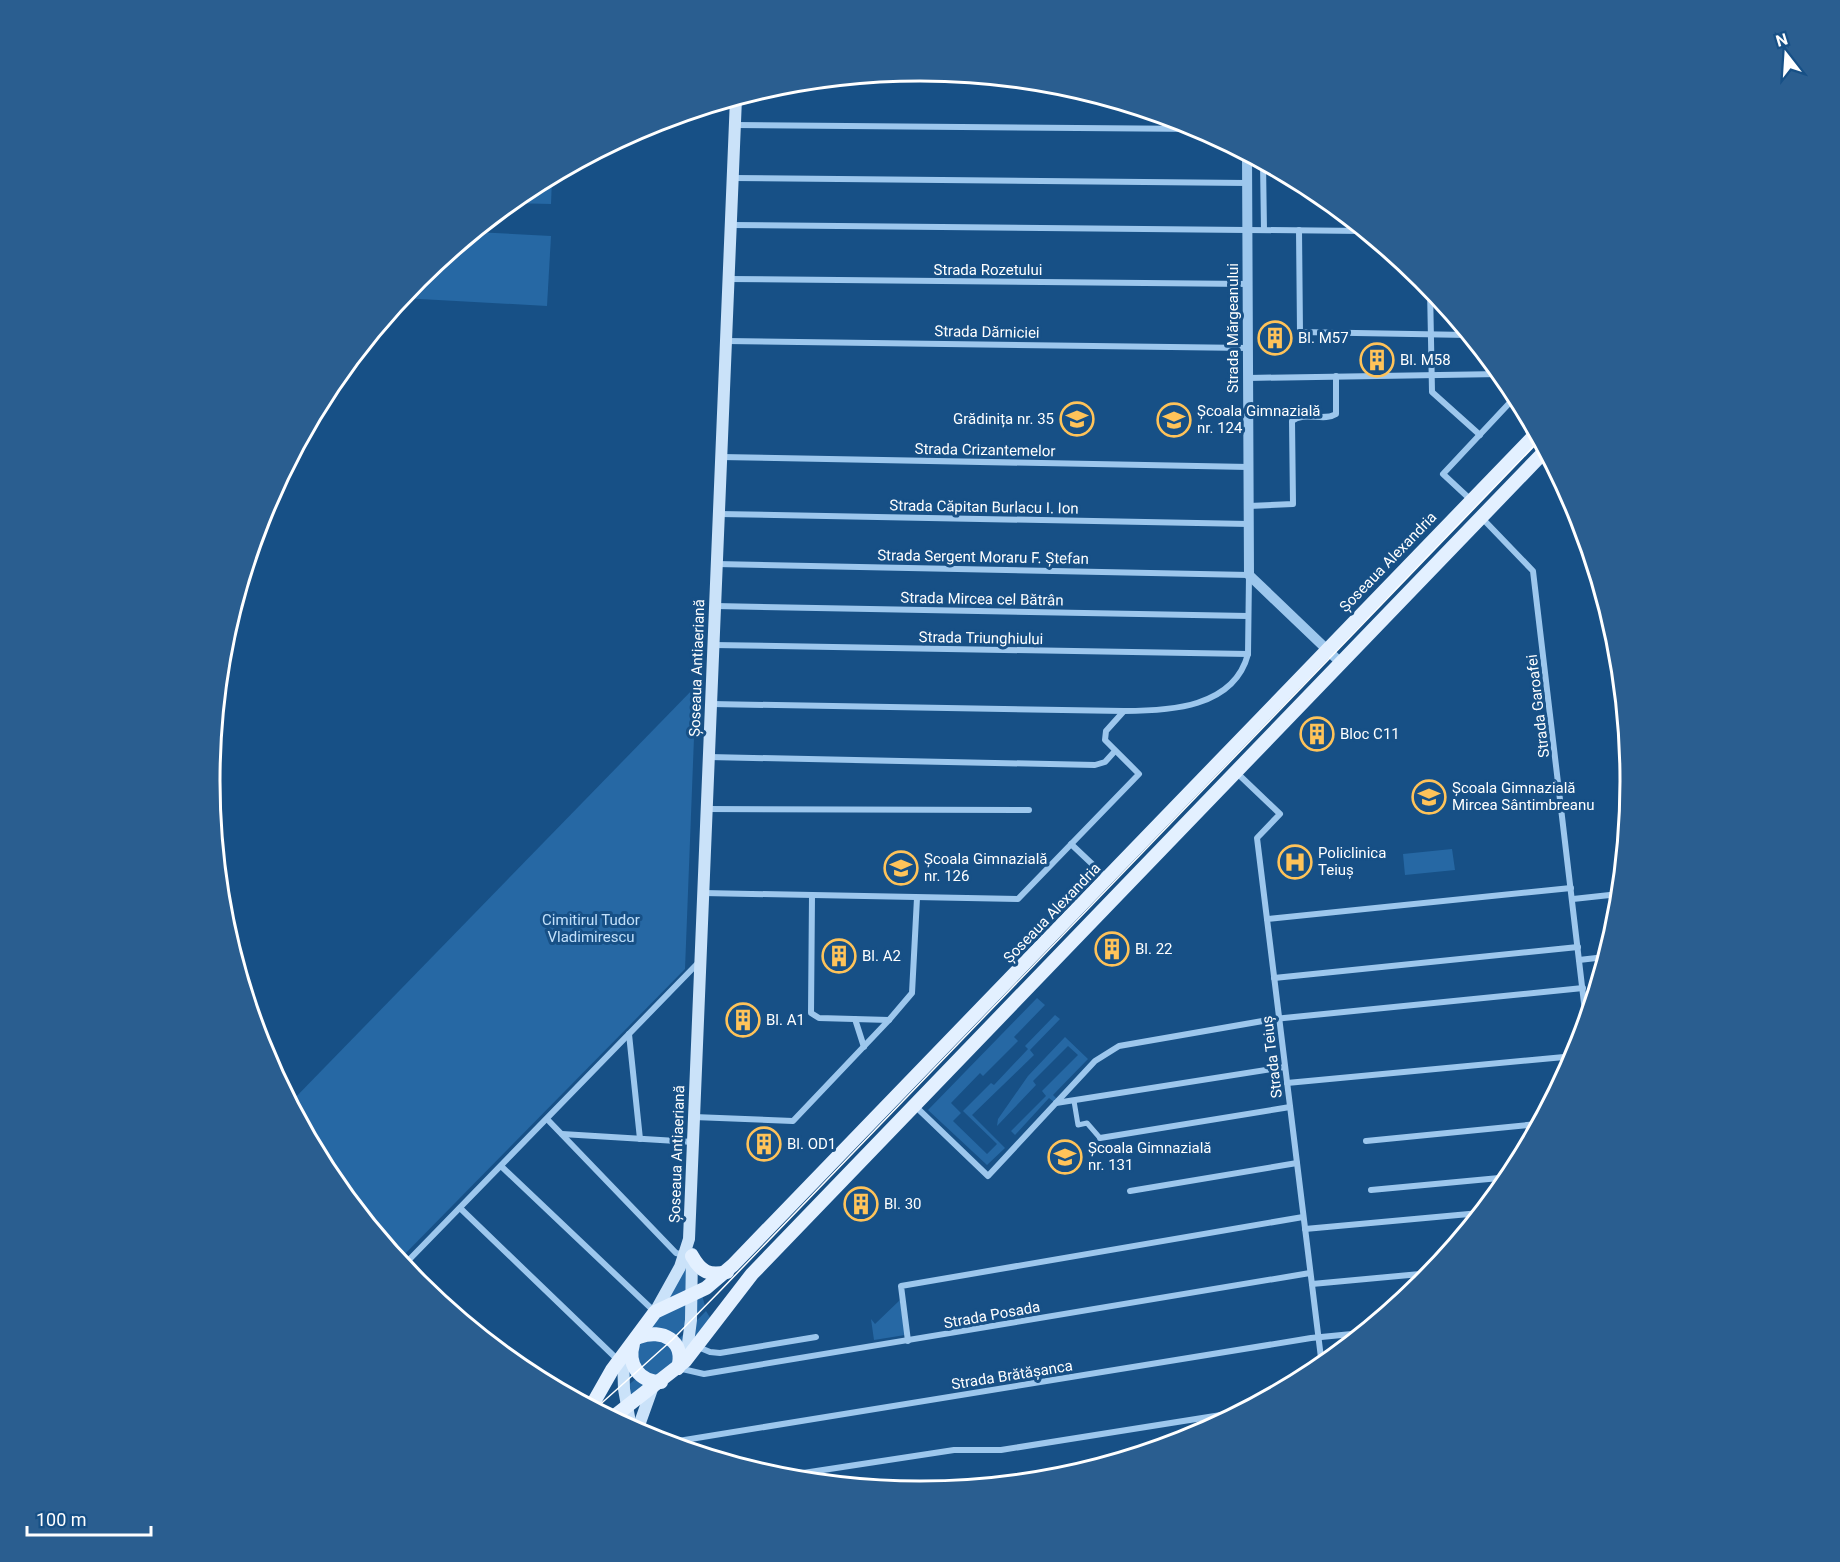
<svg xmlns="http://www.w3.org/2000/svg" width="1840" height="1562" font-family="Roboto,sans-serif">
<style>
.green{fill:#2668a4}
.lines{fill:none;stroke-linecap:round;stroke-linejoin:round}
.pedestrian{stroke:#9dc7ed;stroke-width:5}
.minor{stroke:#9dc7ed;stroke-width:6}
.tertiary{stroke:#9dc7ed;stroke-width:10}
.secondary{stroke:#cae2f9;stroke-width:12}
.primary{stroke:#e3f0ff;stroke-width:14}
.tram{stroke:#fff;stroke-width:1.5}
.labels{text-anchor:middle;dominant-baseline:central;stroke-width:6;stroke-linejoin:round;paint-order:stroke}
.street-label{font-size:15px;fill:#fff;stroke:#175086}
.poi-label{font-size:15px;fill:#fff;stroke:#175086;text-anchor:start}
.park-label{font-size:15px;fill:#c2e0fa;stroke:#175086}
.rim{fill:none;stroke:#fff;stroke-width:3}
</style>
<rect width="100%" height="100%" fill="#175086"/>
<g class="green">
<path d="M549 178H552L551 204 510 203 526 190Z"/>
<path d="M475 232 551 236 547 306 402 298 418 278Z"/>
<path d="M696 686 685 969 399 1260 329 1175 290 1103Z"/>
<path d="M1452 849 1455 870 1405 875 1403 854Z"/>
<path d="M1037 998 1045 1005 1014 1037 1018 1041 983 1076 980 1073 951 1103 961 1113 953 1121 987 1154 997 1144 963 1111 991 1083 994 1085 1028 1049 1025 1046 1055 1015 1060 1019 1030 1050 1034 1055 972 1115 1005 1148 987 1165 928 1110Z"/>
<path d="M1065 1037 1088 1059 1053 1095 1057 1099 1054 1102 1049 1098 1015 1135 1011 1131 1046 1096 1042 1091 1078 1055 1068 1046 1033 1081 1036 1085 997 1126 998 1119 1028 1076Z"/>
<path d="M685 1251 692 1295 701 1291 705 1306 672 1340 675 1343 706 1311 714 1324 626 1408 624 1389 640 1375 637 1372 623 1385 639 1337Z"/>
<path d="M900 1300 905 1335 874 1340 871 1319 875 1324Z"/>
</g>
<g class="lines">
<path class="pedestrian" d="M1074 1101 1078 1125 1087 1123 1100 1138"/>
<g class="minor">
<path d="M837 79H1005"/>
<path d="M735 125 1201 129"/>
<path d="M1263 163 1264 230"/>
<path d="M733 178 1247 183"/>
<path d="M731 225 1364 231"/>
<path d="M1299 230 1300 332 1468 335"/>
<path d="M728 279 1248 284"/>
<path d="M1430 288 1432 392 1480 435"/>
<path d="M726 341 1248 348"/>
<path d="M1248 378 1501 374"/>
<path d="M721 457 1249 467"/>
<path d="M1471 500 1443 474 1516 396"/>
<path d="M1249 506 1293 504 1292 421C1304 411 1324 422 1336 414V376"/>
<path d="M719 514 1249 524"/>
<path d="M1481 517 1533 571 1586 1020"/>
<path d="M715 606 1248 616"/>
<path d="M713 645 1248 654"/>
<path d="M711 704 1124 711"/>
<path d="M709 757 1095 765 1105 762 1115 751"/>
<path d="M1236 772 1280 814 1257 838 1322 1366"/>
<path d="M706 809 1029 810"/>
<path d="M1071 844 1108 879"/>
<path d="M703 893 1018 899 1139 774 1105 740 1106 731 1124 711C1169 711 1234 708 1248 654L1249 575 716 564"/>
<path d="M812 896 811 1013 819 1018 889 1020"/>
<path d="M1573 899 1619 894"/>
<path d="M1267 919 1571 888"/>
<path d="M1579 960 1605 957"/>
<path d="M1274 978 1578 947"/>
<path d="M855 1019 864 1047"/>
<path d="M629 1034 640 1139"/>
<path d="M1287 1083 1575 1056"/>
<path d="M1056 1103 1285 1067"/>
<path d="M914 1105 988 1176 1095 1061 1119 1046 1274 1019 1583 988"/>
<path d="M694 1117 793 1121 889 1020 912 993 917 898"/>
<path d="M547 1119 676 1253 684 1255"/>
<path d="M562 1134 693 1142"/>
<path d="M1100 1138 1290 1107"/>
<path d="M1366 1141 1538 1124"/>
<path d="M501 1166 655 1312"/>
<path d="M1371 1190 1510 1177"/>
<path d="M1130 1191 1297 1163"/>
<path d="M460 1208 618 1360"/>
<path d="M1305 1229 1480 1213"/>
<path d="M403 1266 699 962"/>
<path d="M1312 1284 1431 1273"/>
<path d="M908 1341 901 1286 1303 1217"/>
<path d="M698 1347 710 1352 720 1353 816 1337"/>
<path d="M678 1368 704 1374 1310 1273"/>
<path d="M666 1443 1311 1338 1362 1333"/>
<path d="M777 1477 954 1450H1001L1240 1412"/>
</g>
<path class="tertiary" d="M1247 154 1249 575 1341 663"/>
<g class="secondary">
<path d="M655 1312 680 1267 689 1239 736 98"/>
<path d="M623 1356 624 1389 631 1428"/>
<path d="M686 1359 691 1320 692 1254"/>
<path d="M637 1431 652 1389"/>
</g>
<g class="primary">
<path d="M692 1256C701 1272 709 1276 727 1272"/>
<path d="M639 1337C662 1328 686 1341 678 1368"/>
<path d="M633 1344C627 1364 639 1382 661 1382"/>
<path d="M591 1407 612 1370 655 1312 706 1288 733 1265 1536 434"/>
<path d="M612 1418 685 1361 752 1274 1545 451"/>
</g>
<path class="tram" d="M595 1409 672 1340 718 1293 1540 440"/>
</g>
<defs>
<g id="building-ring" transform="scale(1.725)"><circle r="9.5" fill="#175086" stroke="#ffc359" stroke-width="1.5"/><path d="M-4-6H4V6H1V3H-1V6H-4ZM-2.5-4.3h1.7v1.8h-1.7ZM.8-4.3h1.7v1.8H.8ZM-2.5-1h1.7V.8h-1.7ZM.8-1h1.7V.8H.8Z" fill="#ffc359"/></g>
<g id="school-ring" transform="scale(1.725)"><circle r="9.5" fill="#175086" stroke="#ffc359" stroke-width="1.5"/><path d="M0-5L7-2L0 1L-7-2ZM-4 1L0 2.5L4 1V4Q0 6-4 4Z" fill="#ffc359"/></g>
<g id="hospital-ring" transform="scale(1.725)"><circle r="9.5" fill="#175086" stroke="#ffc359" stroke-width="1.5"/><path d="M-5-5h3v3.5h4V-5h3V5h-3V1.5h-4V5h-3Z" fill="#ffc359"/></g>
</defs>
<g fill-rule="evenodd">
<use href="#building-ring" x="1275" y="338"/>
<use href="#building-ring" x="1377" y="360"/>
<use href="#school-ring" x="1077" y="419"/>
<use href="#school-ring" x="1174" y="420"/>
<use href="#building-ring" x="1317" y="734"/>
<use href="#school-ring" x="1429" y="797"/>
<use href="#hospital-ring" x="1295" y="862"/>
<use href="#school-ring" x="901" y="868"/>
<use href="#building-ring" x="1112" y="949"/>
<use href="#building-ring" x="839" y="956"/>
<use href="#building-ring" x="743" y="1020"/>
<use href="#building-ring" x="764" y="1144"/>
<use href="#school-ring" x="1065" y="1157"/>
<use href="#building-ring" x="861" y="1204"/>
</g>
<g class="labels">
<g class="street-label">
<text x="988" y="270">Strada Rozetului</text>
<text transform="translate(1233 328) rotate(-90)">Strada Mărgeanului</text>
<text transform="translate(987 332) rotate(1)">Strada Dărniciei</text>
<text transform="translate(985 450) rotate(1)">Strada Crizantemelor</text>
<text transform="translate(984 507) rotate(1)">Strada Căpitan Burlacu I. Ion</text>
<text transform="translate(983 557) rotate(1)">Strada Sergent Moraru F. Ștefan</text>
<text transform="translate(1388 562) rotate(-46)">Șoseaua Alexandria</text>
<text transform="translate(982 599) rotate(1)">Strada Mircea cel Bătrân</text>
<text transform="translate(981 638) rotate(1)">Strada Triunghiului</text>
<text transform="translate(697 668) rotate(-88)">Șoseaua Antiaeriană</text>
<text transform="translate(1538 706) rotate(-97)">Strada Garoafei</text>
<text transform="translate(1052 913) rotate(-46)">Șoseaua Alexandria</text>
<text transform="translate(1272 1057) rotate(-97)">Strada Teiuș</text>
<text transform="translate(677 1154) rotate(-88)">Șoseaua Antiaeriană</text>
<text transform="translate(992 1315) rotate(-10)">Strada Posada</text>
<text transform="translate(1012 1375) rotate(-9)">Strada Brătășanca</text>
</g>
<g class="poi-label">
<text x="1298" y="338">Bl. M57</text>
<text x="1400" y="360">Bl. M58</text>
<text x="1197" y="411">Școala Gimnazială<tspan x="1197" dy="17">nr. 124</tspan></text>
<text x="1054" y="419" text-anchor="end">Grădinița nr. 35</text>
<text x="1340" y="734">Bloc C11</text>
<text x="1452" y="788">Școala Gimnazială<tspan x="1452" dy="17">Mircea Sântimbreanu</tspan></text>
<text x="1318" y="853">Policlinica<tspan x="1318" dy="17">Teiuș</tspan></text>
<text x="924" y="859">Școala Gimnazială<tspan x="924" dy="17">nr. 126</tspan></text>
<text x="1135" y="949">Bl. 22</text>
<text x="862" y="956">Bl. A2</text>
<text x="766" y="1020">Bl. A1</text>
<text x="787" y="1144">Bl. OD1</text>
<text x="1088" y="1148">Școala Gimnazială<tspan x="1088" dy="17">nr. 131</tspan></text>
<text x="884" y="1204">Bl. 30</text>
</g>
<g class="park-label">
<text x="591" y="920">Cimitirul Tudor<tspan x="591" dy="17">Vladimirescu</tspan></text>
</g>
</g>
<path d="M0 0H1840V1562H0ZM220 781a700 700 0 1 1 1400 0a700 700 0 1 1-1400 0Z" fill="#2a5e90" fill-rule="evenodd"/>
<path class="rim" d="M220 781a700 700 0 1 1 1400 0a700 700 0 1 1-1400 0Z"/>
<g transform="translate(1786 54) rotate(343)" stroke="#175086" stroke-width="4.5" paint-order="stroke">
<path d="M0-4.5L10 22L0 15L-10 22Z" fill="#ffffff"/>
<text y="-9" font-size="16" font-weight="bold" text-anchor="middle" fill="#ffffff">N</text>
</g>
<path d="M27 1526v9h124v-9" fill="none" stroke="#ffffff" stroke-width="3"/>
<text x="36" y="1526" font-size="18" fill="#ffffff" stroke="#175086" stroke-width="4.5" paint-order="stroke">100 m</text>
</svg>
